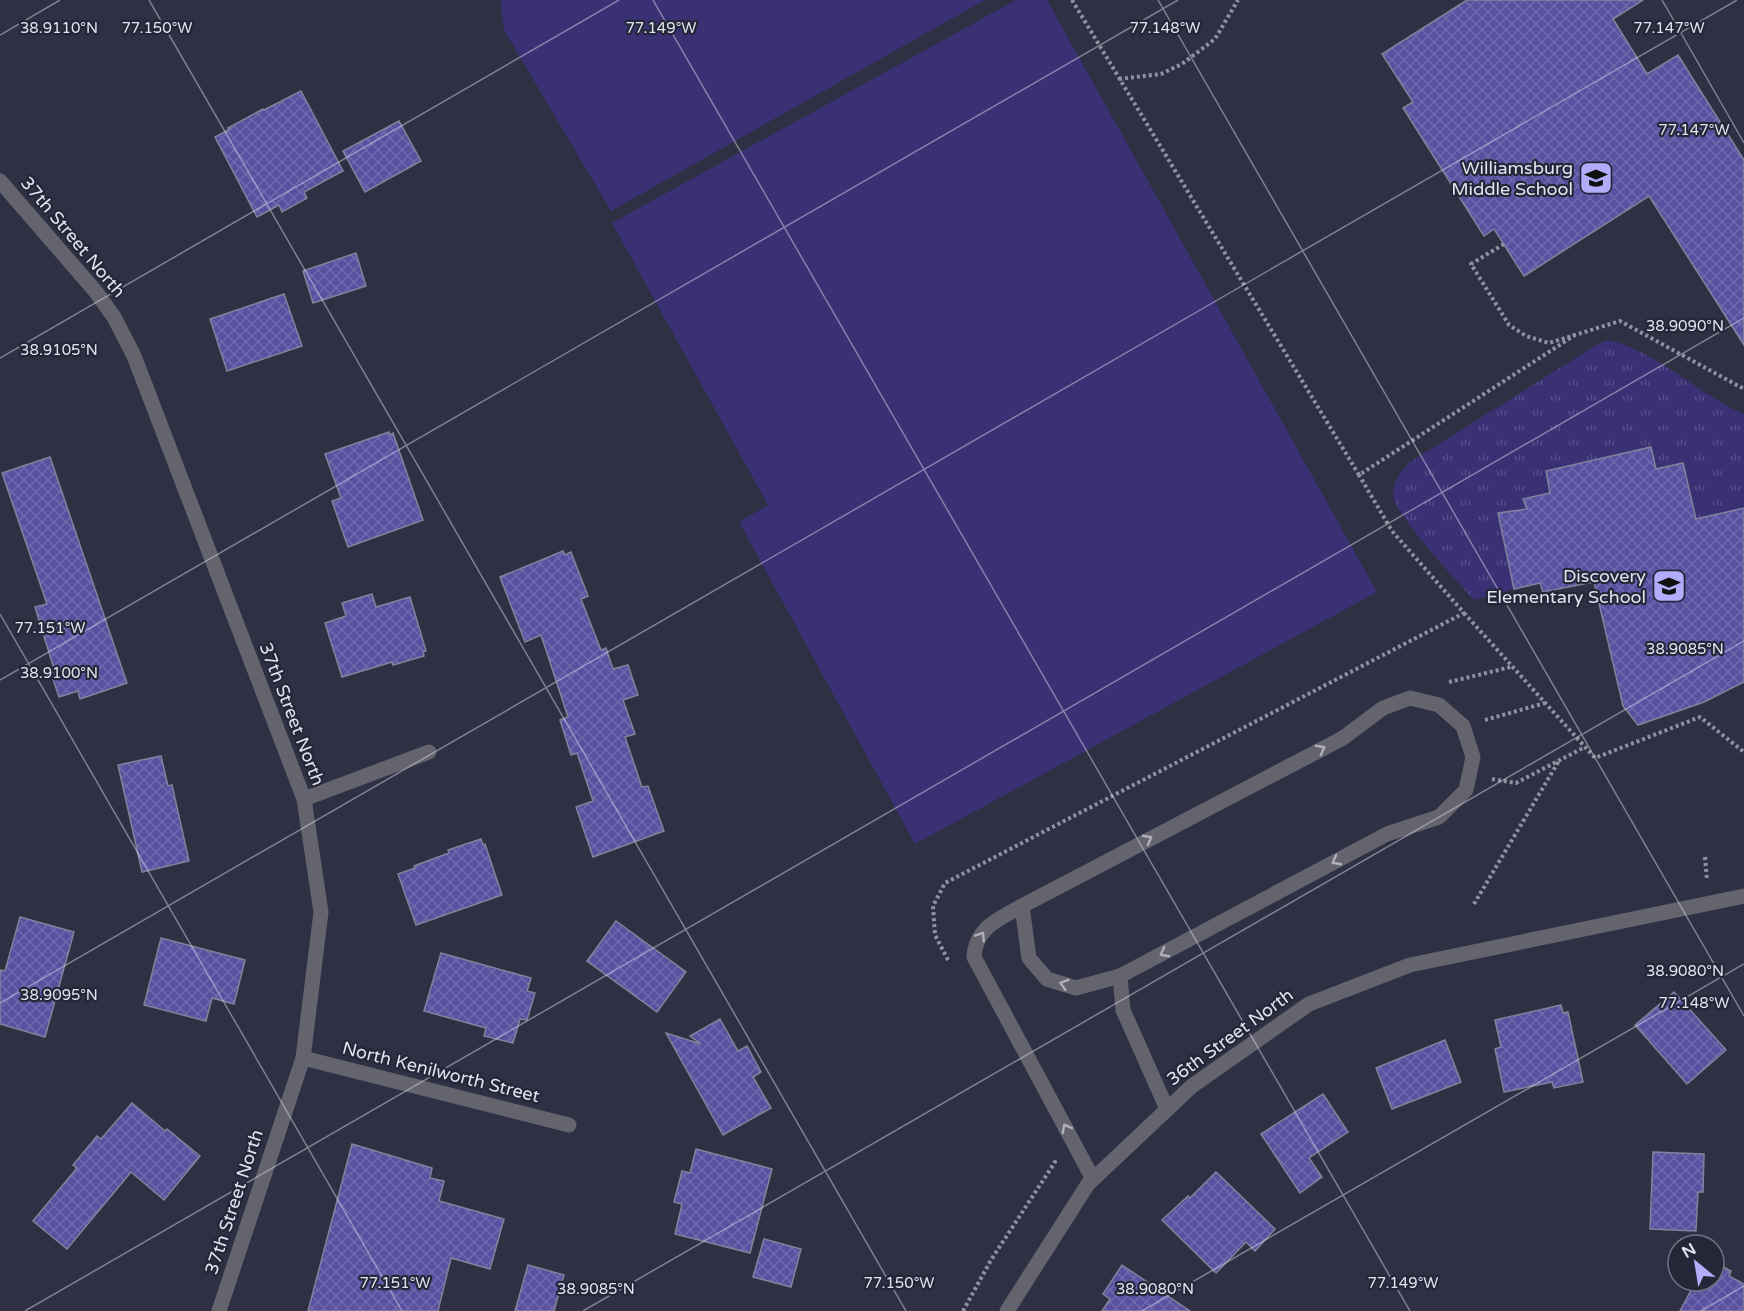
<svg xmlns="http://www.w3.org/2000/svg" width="1744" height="1311" font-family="'Varela Round',sans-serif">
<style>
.grass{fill:url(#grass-tufts)}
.garden{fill:#3a3074}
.building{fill:url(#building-cross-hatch);stroke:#82829a;stroke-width:1.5}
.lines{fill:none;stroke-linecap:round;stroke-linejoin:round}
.path{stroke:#9091a1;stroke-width:4;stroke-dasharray:3 3;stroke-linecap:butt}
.minor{stroke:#64646f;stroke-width:15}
.oneway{stroke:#b0b0bc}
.ticks{fill:none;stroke:#e2e3f0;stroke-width:1.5;stroke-opacity:0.45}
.labels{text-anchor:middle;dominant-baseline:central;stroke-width:4.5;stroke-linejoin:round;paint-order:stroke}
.poi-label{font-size:18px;fill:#e2e3f0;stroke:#262639;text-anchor:end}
.street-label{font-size:18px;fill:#e2e3f0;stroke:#262639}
.ticks-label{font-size:15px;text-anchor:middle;fill:#e2e3f0;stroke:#262639;stroke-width:4.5;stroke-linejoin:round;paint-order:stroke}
</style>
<defs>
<pattern id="grass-tufts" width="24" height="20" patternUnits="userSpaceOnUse" patternTransform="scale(1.5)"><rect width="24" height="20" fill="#3a3074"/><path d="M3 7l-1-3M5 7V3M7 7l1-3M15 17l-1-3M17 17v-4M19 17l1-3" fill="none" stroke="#564e88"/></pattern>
<pattern id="building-cross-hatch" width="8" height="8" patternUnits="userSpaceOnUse" patternTransform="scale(1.5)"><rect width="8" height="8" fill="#5950a0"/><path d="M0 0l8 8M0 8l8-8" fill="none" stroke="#7169ae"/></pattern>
</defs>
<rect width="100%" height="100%" fill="#303044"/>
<path class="grass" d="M1608 340C1659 352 1697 394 1744 414V508L1696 519 1683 463 1656 469 1651 447 1546 471 1550 493 1523 499 1527 509 1498 513 1514 589 1474 600C1459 583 1392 512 1393 494 1394 480 1401 471 1410 462L1598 344Z"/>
<g class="garden">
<path d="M500 0H985L611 211 504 30Z"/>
<path d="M1016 0H1047L1377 592 915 844 739 522 768 505 612 223Z"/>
</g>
<g class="building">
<path d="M1467 0H1643L1613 19 1647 74 1678 55 1744 160V345L1649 196 1524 276 1494 229 1484 236 1403 108 1413 102 1382 54Z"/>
<path d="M301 91 343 171 304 192 307 198 282 212 279 205 257 217 215 137 230 129 228 128 263 109 264 110Z"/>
<path d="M399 121 421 161 365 192 343 151Z"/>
<path d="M356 253 366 286 313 303 303 271Z"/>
<path d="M284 294 302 346 227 371 210 319Z"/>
<path d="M389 432 390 435 393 433 423 520 348 547 332 501 341 498 325 454Z"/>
<path d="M1651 447 1656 469 1683 463 1696 519 1744 508V682L1704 702 1638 725 1623 706 1594 582 1543 592 1540 583 1514 589 1498 513 1527 509 1523 499 1550 493 1546 471Z"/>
<path d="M50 457 127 683 80 699 78 691 59 697 51 673 55 672 35 607 47 604 2 473Z"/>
<path d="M563 551 565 555 571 552 588 596 581 599 601 650 606 648 613 669 628 665 638 695 623 700 635 734 625 737 642 787 648 786 664 831 593 857 576 807 593 801 577 753 571 755 560 720 568 717 541 635 525 642 500 577Z"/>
<path d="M372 594 376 607 410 597 426 651 423 652 424 656 393 665 392 662 342 677 325 623 346 616 342 603Z"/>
<path d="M161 756 168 786 172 785 189 861 142 872 118 765Z"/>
<path d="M481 839 483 845 485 844 502 895 416 925 398 874 415 868 414 866 449 853 448 850Z"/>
<path d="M20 917 74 932 45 1037 0 1024V970L5 971Z"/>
<path d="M616 921 686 972 657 1012 587 961Z"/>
<path d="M161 938 245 960 234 1004 212 998 206 1021 144 1005Z"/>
<path d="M441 953 531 978 527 991 535 993 527 1020 520 1019 513 1043 484 1036 486 1028 424 1011Z"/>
<path d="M1674 992 1726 1050 1687 1084 1635 1025Z"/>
<path d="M1561 1005 1563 1013 1568 1012 1583 1082 1554 1088 1552 1082 1504 1092 1495 1049 1501 1047 1495 1020Z"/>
<path d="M720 1019 738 1051 747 1046 761 1072 753 1077 771 1108 723 1135 666 1033 701 1044 690 1036Z"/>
<path d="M1445 1040 1461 1082 1392 1109 1376 1068Z"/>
<path d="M1323 1094 1348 1132 1309 1158 1322 1177 1300 1193 1261 1134Z"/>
<path d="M132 1103 165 1131 167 1129 200 1156 164 1200 131 1172 67 1249 33 1221 77 1168 73 1165 97 1136 101 1139Z"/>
<path d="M352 1144 432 1168 430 1178 444 1181 439 1201 504 1219 490 1269 451 1258 438 1311H308Z"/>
<path d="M696 1149 772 1169 750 1253 675 1234 682 1204 674 1202 682 1171 690 1173Z"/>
<path d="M1653 1152 1704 1154 1703 1192H1698L1696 1231 1650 1229Z"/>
<path d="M1216 1172 1275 1229 1255 1251 1246 1242 1216 1273 1162 1220 1188 1196 1190 1198Z"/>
<path d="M764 1239 801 1249 791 1287 753 1277Z"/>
<path d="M1714 1262 1731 1271 1729 1276 1744 1284V1311H1680L1696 1281H1714Z"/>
<path d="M528 1265 564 1275 554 1311H515Z"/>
<path d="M1122 1265 1190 1311H1102L1110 1299 1103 1294Z"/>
</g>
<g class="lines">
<g class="path">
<path d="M1072 0 1359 475 1575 335"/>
<path d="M1119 79 1161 74 1182 64 1215 39 1238 0"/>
<path d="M1504 244 1471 264 1509 325 1526 336 1549 343 1620 321 1744 389"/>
<path d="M1464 613 1595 758 1700 717 1744 752"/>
<path d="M1449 682 1511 667"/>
<path d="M1485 720 1545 703"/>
<path d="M1492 779 1516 783 1585 747"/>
<path d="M1705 857 1707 880"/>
<path d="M1474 904 1560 759"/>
<path d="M948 960 935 935 933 906 945 883 1464 613 1392 531 1359 475"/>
<path d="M963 1311 991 1260 1055 1162 1054 1160"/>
</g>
<g class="minor">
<path d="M0 181 96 292 114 317 134 356 304 799 321 912 303 1058 219 1311"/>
<path d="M304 799 429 752"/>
<path d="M1022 906 1029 958 1047 979 1076 988 1120 976"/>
<path d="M303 1058 569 1125"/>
<path d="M1093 1179 974 957C976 927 999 919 1022 906L1343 738 1383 708 1410 698 1439 705 1463 726 1473 757 1466 790 1439 817 1387 834 1120 976 1123 1010 1167 1109"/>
<path d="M1007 1311 1088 1184 1192 1086 1309 1004 1410 965 1744 896"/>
</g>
</g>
<defs><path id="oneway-chevron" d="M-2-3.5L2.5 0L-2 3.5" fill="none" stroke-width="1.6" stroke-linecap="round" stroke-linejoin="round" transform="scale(1.5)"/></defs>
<g class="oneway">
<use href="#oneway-chevron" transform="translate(1321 749) rotate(-28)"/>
<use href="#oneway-chevron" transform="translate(1148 839) rotate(-28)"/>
<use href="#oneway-chevron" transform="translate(1336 861) rotate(152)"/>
<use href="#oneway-chevron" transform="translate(981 936) rotate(-56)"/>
<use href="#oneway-chevron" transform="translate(1164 953) rotate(152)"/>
<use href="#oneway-chevron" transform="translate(1064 984) rotate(-163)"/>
<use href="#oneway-chevron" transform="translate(1066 1128) rotate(-118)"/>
</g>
<path class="ticks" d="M149 0 906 1311M653 0 1410 1311M1158 0 1744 1016M1662 0 1744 143M0 35 60 0M0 358 619 0M0 614 402 1311M0 680 1178 0M0 1003 1737 0M25 1311 1744 318M583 1311 1744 641M1142 1311 1744 964M1701 1311 1744 1286"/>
<defs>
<g id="school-square" transform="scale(1.725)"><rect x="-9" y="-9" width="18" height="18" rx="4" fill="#b1adfa" stroke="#262639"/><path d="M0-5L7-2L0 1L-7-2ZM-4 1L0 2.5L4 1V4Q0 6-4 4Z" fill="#111"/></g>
</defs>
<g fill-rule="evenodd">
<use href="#school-square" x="1596" y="178"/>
<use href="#school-square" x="1669" y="586"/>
</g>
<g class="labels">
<g class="poi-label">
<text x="1573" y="168">Williamsburg<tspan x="1573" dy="21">Middle School</tspan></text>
<text x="1646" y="576">Discovery<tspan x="1646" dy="21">Elementary School</tspan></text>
</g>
<g class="street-label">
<text transform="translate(73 237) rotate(50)">37th Street North</text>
<text transform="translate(292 714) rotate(69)">37th Street North</text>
<text transform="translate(1230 1037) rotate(-36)">36th Street North</text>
<text transform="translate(441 1072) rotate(14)">North Kenilworth Street</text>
<text transform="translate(234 1202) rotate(-72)">37th Street North</text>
</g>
</g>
<g class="ticks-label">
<text x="59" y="33">38.9110°N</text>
<text x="157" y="33">77.150°W</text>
<text x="661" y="33">77.149°W</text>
<text x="1165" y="33">77.148°W</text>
<text x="1669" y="33">77.147°W</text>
<text x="1694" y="135">77.147°W</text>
<text x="1685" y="331">38.9090°N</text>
<text x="59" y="355">38.9105°N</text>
<text x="50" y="633">77.151°W</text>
<text x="1685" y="654">38.9085°N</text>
<text x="59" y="678">38.9100°N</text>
<text x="1685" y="976">38.9080°N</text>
<text x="59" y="1000">38.9095°N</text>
<text x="1694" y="1008">77.148°W</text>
<text x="395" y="1288">77.151°W</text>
<text x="899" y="1288">77.150°W</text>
<text x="1403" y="1288">77.149°W</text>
<text x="596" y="1294">38.9085°N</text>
<text x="1155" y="1294">38.9080°N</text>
</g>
<g transform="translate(1696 1263) rotate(330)"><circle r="28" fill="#262639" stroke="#717282" stroke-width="1.5"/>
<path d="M0-4.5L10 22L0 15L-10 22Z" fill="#b1adfa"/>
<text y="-9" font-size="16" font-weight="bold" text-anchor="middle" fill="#e2e3f0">N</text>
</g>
</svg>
